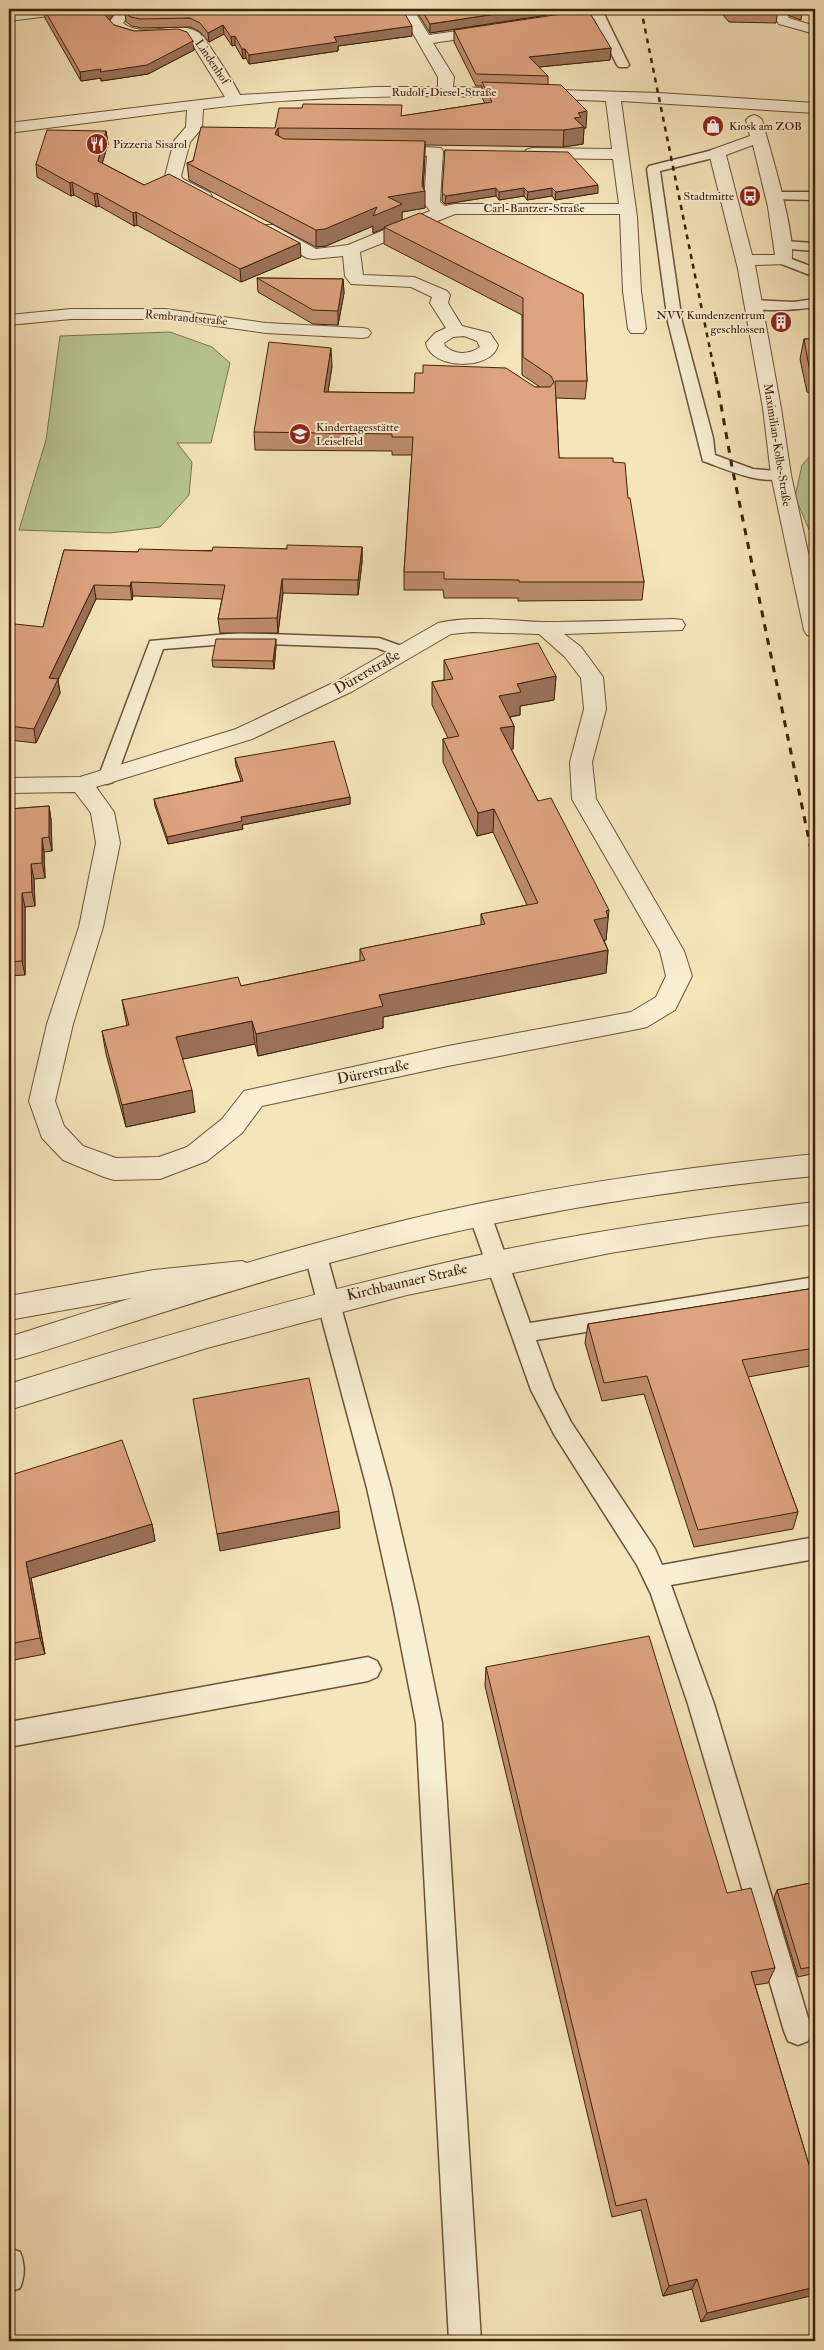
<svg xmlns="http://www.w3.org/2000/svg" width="824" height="2350" font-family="'IM FELL Double Pica',serif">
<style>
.green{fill:#b7c694;stroke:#7a744f}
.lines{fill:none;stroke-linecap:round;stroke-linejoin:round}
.service-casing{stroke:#6c5236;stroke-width:3}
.minor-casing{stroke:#6c5236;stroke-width:2}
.tertiary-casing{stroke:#6c5236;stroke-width:2}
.service{fill:#f8eed3;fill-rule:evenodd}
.minor{fill:#f8eed3;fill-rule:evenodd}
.tertiary{fill:#f8eed3;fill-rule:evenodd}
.rail-far1{stroke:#3e210a;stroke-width:2.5;stroke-dasharray:5 5;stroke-linecap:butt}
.rail{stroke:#3e210a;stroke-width:3;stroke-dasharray:7 7;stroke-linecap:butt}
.wall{fill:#bf8c6e;stroke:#3e210a}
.shaded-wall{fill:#9b725a;stroke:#3e210a}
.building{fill:#dea380;stroke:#3e210a}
.labels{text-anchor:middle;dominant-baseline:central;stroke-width:4;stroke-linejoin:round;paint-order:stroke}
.far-street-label{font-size:12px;fill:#3e210a;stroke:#f8eed3}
.far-poi-label{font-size:12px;fill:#3e210a;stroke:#f8eed3;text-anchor:start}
.street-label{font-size:15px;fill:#3e210a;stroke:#f8eed3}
</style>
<rect width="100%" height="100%" fill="#f5e5bb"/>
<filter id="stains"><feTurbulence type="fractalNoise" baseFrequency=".004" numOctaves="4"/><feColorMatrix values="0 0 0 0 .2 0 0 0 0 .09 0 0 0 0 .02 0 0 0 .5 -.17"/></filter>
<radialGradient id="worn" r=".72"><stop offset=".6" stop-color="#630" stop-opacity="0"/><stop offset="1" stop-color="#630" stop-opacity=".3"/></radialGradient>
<g class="green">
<path d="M170 332 212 347 230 363 211 443H177L192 462 189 495 160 527 110 533 19 530 46 440 60 336Z"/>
<path d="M812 454H815L814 541 795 497 802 465Z"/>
</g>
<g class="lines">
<g class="service-casing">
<g id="service">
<path d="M598 11 604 14 629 65 627 67H619L617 65 592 14Z"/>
<path d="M717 149 723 153 721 156 660 171 682 322 713 438 715 455 753 469 786 472 789 475 786 478C759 485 728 470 703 461L668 322 647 169 649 166Z"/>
<path d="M774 192H815V200L770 199 768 196Z"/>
<path d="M783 241 815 243V251L778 248 776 245Z"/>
<path d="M784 256 815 268V277L779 263 777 260 779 257Z"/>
<path d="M815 299V307C802 309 755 314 746 304L753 300 793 302Z"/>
<path d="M239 633 379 638 407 648 409 652 407 656 401 657 377 648 239 643 163 649 116 778 113 782 107 784 101 782 98 778 150 641Z"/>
<path d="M480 1206 488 1209 491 1215 530 1323 815 1277V1295L536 1340 554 1389 571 1422 655 1549 662 1565 815 1537V1559L671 1585 714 1704 812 2031 808 2041 798 2045 788 2041 784 2031 688 1704 651 1594 637 1565 555 1436 531 1390 469 1215 472 1209Z"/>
<path d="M316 1247 324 1250 327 1256 391 1488 418 1605 442 1723 481 2341H449L416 1723 393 1605 367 1488 305 1256 308 1250Z"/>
<path d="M368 1657 377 1661 381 1669 377 1677 368 1681 9 1747V1722Z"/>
<path d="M9 2248 20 2252C25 2265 25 2275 20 2288L9 2292Z"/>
</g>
</g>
<g class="minor-casing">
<g id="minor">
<path d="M40 9H79L72 13 9 21V13Z"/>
<path d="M119 9H133L123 23C143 40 179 18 199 33 205 37 236 86 240 95L375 87H438V77L399 9H413L429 35 492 26 499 30 492 34 433 43 454 77 453 87 659 93 815 103V113L621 101 637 217 641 291 646 329 643 333H631L628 329 623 291 620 214H455L360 252 363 275 414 277 447 291 450 295 448 303 462 326 490 333 498 345C492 371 431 370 426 343L435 333 446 328 430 303 432 297 411 287 351 284 345 276 343 256 313 259 307 258 261 233 259 229 261 225H273L316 249 348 245 430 211 424 203 427 156 383 153 381 150 383 147 389 145 441 148 443 151 440 202 445 206 455 204H619L613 159 532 158 526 156 524 153 526 150 532 148 612 149 606 101C471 95 336 92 203 109L202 128 190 142 181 176 183 179 210 193 212 196 210 199 204 201 170 185 165 176 174 141 186 127 187 110 9 133V123L225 97 189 39C163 29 127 52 108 24ZM464 336 477 341 480 347C469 355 455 355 445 346L444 343 453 337Z"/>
<path d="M770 9H784L789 18 815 26V34L779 24Z"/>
<path d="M598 10 603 11 605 14 603 17 554 25 547 21 554 17Z"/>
<path d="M754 115 759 117 762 120C768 143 801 248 790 264L755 265 781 408 791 475 815 584V636L807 635 804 630 771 475 763 408 738 269 709 153 711 150 750 136 746 120 749 117ZM753 145 768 207 775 255H752L726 155Z"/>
<path d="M71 309H165L266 323 362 328 368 329 371 333 368 337 362 338 266 333 165 319H71L9 325V315Z"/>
<path d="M674 619 682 620 685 625 682 630 564 634 581 647 603 677 606 709 592 762 596 799 684 951 692 976 675 1010 647 1027 638 1029 448 1066 262 1106 242 1133 207 1161 160 1179 114 1180 104 1177 63 1160 42 1138 29 1101 47 1024 79 927 96 843 91 813 75 792 9 793V778L80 777 236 729 337 681 438 623C472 615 509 621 543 622 586 622 630 620 674 619ZM472 632 539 634 565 657 581 678 584 709 570 762 572 799 660 951 666 976 656 997 631 1012 448 1046 244 1091 222 1119 187 1147 159 1157 116 1158 83 1146 64 1126 55 1101 73 1024 103 927 120 843 114 812 96 787 252 739 353 691 451 634Z"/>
<path d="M242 1261 252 1265 256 1273 252 1281 242 1285 154 1294 9 1320V1296L154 1270Z"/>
</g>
</g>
<g class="tertiary-casing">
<g id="tertiary">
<path d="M815 1154V1176C657 1191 501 1217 348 1258 271 1278 195 1302 120 1326 83 1338 46 1351 9 1361V1337C154 1291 300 1243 449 1210 570 1183 692 1167 815 1154Z"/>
<path d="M815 1202V1224L712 1237 610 1253 407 1295 207 1348 9 1410V1384C173 1332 338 1285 507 1249 609 1228 712 1214 815 1202Z"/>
</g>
</g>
<use href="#service" class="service"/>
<use href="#minor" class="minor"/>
<use href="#tertiary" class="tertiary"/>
<path class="rail-far1" d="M641 9 716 379"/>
<path class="rail" d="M716 377 732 467 815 869"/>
</g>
<g class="wall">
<path d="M44 9 109 20 114 25 134 31 193 41 194 50 148 74 101 81V78L81 81 45 18Z"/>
<path d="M415 9H586L430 33Z"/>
<path d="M718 9H777L778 10 776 23 729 22Z"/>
<path d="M785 9H802L801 20 790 16Z"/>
<path d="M812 9H815V19Z"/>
<path d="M125 13 412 36 338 46V51L249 64 246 58 243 59 235 45 232 46 224 34 209 42 200 32 191 27 141 28 132 26 126 22Z"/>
<path d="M454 30 611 48 610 60 539 67 548 76V85L586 128H584L583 144 563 147 425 145 423 188 425 208 402 212V220L583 294 587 381 585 399 556 398 559 458 613 462 628 498 644 582 642 600 518 601V598H444L443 590H404V572L412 455H392V451L255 450 254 432 332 366 328 392 414 393 540 387 522 375V315L384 244V228L373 233V226L326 246 316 247 189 180 187 163 275 128 402 116 485 103 482 98V86H476L454 42Z"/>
<path d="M106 131 108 144 102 163 144 185 301 257 241 282 137 225 134 226 99 206 96 207 74 195 71 196 37 177 36 164Z"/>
<path d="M445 150 598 193 555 200 552 196 527 200 524 196 499 200 496 196 445 204 442 201Z"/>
<path d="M257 278 343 279 344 293 338 325 313 324 258 292Z"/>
<path d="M804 339H815V411L811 394 807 392 800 359Z"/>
<path d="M362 547V562L358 595 283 593 278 633H220L218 619 222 599 133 596 132 600 96 599 58 680 60 693 36 743 9 740V637L43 627 64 550 138 552Z"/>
<path d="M276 646 274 669 213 667 212 660Z"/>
<path d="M444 660 556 676 554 700 520 706V715L510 717 514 726 513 749H511L538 801 608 916 606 940H604L608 950 606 973 383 1017V1028L258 1056 255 1044 182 1059 195 1112 126 1127 106 1054 102 1031 127 1026 122 1000 241 986 360 961V949L481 925V914L527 905 493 832 477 836 443 762V739L448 738 432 705V682L444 680Z"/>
<path d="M235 758 350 797V804L242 825 243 829 168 844 155 806 154 799 241 781 236 766Z"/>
<path d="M49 806 51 820 52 851 44 852 45 878 34 879 35 906 25 907V975L9 976V809Z"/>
<path d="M815 1288V1365L748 1377 798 1512 793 1529 694 1547 644 1394 602 1401 585 1343 588 1324Z"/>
<path d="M9 1458 13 1474 152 1524 155 1541 31 1578 45 1654 9 1661Z"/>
<path d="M486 1667 727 1893 775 1968 768 1983 755 1985 815 2185 701 2322 692 2289 663 2296 641 2210 612 2217 485 1686Z"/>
<path d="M815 1882V1973L798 1977 774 1898 777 1890Z"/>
</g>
<g class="shaded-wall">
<path d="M110 9H118L106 24 105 15Z"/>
<path d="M528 9H586L430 33V24Z"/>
<path d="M223 25 224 34 209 42 208 33Z"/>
<path d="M412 26V36L338 46V51L249 64V55L334 37Z"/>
<path d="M235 36V45L232 46 231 37Z"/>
<path d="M193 41 194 50 148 74 101 81V78L81 81 80 72Z"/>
<path d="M611 48 610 60 529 68V57Z"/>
<path d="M242 49H245L246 58 243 59Z"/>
<path d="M587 111 586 128H584L583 144 563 147 564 130 578 113Z"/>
<path d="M278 128 279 144 275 134Z"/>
<path d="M106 131 108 144 99 174 98 161Z"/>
<path d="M425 141V158L423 191H425V208L402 212V221L373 233V226L326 246 316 247V230L388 197Z"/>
<path d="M72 182 74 195 71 196 70 183Z"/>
<path d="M598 185V193L555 200 556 192Z"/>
<path d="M496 188V196L445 204 446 196Z"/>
<path d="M524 188V196L499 200V192Z"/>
<path d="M552 188V196L527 200 528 192Z"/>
<path d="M97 193 99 206 96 207 94 194Z"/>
<path d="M136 212 137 225 134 226 133 213Z"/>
<path d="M300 243 301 257 241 282 240 269Z"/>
<path d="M343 279 344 293 338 325V311Z"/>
<path d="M331 348 332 366 325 410 324 392Z"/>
<path d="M362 547V562L358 595V580Z"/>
<path d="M282 579 283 593 278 633 277 618Z"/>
<path d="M131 582 133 596 132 600 130 586Z"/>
<path d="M94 585 96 599 58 680 60 693 36 743 34 729 49 678Z"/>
<path d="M276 639V646L274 669 273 661Z"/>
<path d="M556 676 554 700 520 706V715L498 719 499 696 517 684Z"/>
<path d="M514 726 513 749 499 751 500 728Z"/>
<path d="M350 797V804L242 825 243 829 168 844 167 837 241 817Z"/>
<path d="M49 806 51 820 52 851 49 837Z"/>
<path d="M494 809 493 832 477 836 478 813Z"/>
<path d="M42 838 44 852 45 878 42 863Z"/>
<path d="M31 864 34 879 35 906 32 892Z"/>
<path d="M22 893 25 907V975L22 961Z"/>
<path d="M609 910 606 940 591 943 594 920 606 911Z"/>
<path d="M608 950 606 973 383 1017V1028L258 1056 256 1034 379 995Z"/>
<path d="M252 1021 255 1044 179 1060 176 1037Z"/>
<path d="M192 1090 195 1112 126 1127 122 1105Z"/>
<path d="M9 1458 11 1465 16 1492 11 1475 9 1465Z"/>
<path d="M339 1511 340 1528 220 1551 217 1534Z"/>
<path d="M152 1524 155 1541 31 1578 45 1654 40 1638 26 1562Z"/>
<path d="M697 2279 692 2289 663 2296 669 2286Z"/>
<path d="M815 2287V2295L701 2322 707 2313Z"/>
</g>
<g class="building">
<path d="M44 9H110L105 15 114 25 134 31 178 29 187 32 193 41 147 65 100 72 101 69 80 72Z"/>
<path d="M127 9H402L412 26 334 37 337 42 249 55 245 49H242L235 36 231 37 223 25 208 33 200 23 190 18 140 19 131 17 125 13Z"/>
<path d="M421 9H528L430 24Z"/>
<path d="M730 9H777L778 10H731Z"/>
<path d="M588 10 611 48 529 57 548 76 476 74 454 30Z"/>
<path d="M482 82 561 85 587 111 578 113 581 117 574 118 584 127 564 130 278 128 275 134 284 139 425 141 422 186 425 191 388 197 402 204 373 216 377 207 325 229 316 230 187 163 193 161 201 127 275 128 279 108H302L303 104 402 105 401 116 492 102Z"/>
<path d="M47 130 106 131 98 161 144 185 169 174 300 243 240 269 136 212 133 213 97 193 94 194 72 182 70 183 36 164Z"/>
<path d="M445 150 568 152 598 185 556 192 552 188 528 192 524 188 499 192 496 188 446 196 442 193Z"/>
<path d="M420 213 583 294 587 381H555L559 458H613V462L625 463 628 498H630L644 582H519V580L444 579V572H404L413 437H392V434L254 432 269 342 331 348 324 392 414 393 415 373H423V365L506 368 535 387H550L554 382 551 376 523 357V298L384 227Z"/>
<path d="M257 278 343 279 338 311 313 310Z"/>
<path d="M804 339H815V375V374L810 372Z"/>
<path d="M287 545 362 547 358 580 282 579 277 618 218 619 225 585 131 582 130 586 94 585 49 678 58 679 34 729 9 726V637L15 624 43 627 64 550 138 552 139 549 212 551 213 547 287 549Z"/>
<path d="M216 639H276L273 661 212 660Z"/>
<path d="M538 643 556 676 517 684 521 692 499 696 514 726 500 728 538 801 551 798 609 910 606 911 608 917 594 920 608 950 379 995 383 1006 256 1034 252 1021 176 1037 192 1090 122 1105 102 1031 129 1025 122 1000 238 977 241 986 365 960 360 949 485 924 481 914 538 903 494 809 478 813 443 739 459 736 432 682 453 679 444 660Z"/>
<path d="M334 741 350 797 241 817 242 821 167 837 154 799 243 781 235 758Z"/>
<path d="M49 806V837L42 838V863L31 864 32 892 22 893V961L9 962V809Z"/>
<path d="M815 1288V1348L742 1360 798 1512 698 1530 647 1376 604 1383 588 1324Z"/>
<path d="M309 1378 339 1511 217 1534 193 1399Z"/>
<path d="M122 1440 152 1524 26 1562 40 1638 9 1644V1465L11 1475Z"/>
<path d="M649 1636 727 1893 751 1888 775 1968 751 1972 815 2185V2287L707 2313 697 2279 669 2286 646 2199 616 2206 486 1667Z"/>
<path d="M815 1882V1966L801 1969 777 1890Z"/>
</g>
<defs>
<g id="shop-disc" transform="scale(1.125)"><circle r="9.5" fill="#8f2418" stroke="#f8eed3"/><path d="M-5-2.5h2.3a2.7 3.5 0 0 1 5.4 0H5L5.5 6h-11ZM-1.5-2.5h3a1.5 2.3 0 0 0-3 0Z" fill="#fff"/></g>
<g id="restaurant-disc" transform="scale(1.125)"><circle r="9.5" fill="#8f2418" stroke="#f8eed3"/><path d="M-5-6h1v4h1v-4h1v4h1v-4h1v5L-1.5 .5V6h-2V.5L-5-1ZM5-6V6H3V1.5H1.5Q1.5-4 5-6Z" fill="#fff"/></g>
<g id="bus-disc" transform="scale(1.125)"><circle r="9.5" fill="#8f2418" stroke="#f8eed3"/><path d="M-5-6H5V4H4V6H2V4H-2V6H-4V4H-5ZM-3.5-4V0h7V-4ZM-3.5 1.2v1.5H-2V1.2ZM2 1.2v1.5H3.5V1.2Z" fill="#fff"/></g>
<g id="building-disc" transform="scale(1.125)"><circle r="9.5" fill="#8f2418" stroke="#f8eed3"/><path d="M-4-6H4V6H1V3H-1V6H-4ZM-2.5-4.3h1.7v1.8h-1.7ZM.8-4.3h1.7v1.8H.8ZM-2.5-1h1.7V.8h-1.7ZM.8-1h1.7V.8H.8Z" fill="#fff"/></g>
<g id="school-disc" transform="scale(1.125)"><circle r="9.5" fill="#8f2418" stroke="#f8eed3"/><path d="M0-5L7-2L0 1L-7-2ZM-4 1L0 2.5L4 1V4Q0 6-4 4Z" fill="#fff"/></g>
</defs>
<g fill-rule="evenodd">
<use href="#shop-disc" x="713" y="126"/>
<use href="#restaurant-disc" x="97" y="144"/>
<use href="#bus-disc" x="750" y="196"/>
<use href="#building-disc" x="781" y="322"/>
<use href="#school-disc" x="300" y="434"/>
</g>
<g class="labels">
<g class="far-street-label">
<text transform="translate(212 62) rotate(56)">Lindenhof</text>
<text x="444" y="92">Rudolf-Diesel-Straße</text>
<text x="534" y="208">Carl-Bantzer-Straße</text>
<text transform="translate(186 318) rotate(5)">Rembrandtstraße</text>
<text transform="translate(777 445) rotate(81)">Maximilian-Kolbe-Straße</text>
</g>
<g class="far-poi-label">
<text x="729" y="126">Kiosk am ZOB</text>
<text x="113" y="144">Pizzeria Sisarol</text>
<text x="734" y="196" text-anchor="end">Stadtmitte</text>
<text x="765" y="315" text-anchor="end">NVV Kundenzentrum<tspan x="765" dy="14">geschlossen</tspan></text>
<text x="316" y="427">Kindertagesstätte<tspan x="316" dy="14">Leiselfeld</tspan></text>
</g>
<g class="street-label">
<text transform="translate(367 672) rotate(-30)">Dürerstraße</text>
<text transform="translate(373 1072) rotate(-12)">Dürerstraße</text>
<text transform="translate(407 1282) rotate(-13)">Kirchbaunaer Straße</text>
</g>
</g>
<rect width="824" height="2350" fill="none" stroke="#f5e5bb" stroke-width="30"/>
<rect x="10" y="10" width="804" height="2330" fill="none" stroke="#3e210a" stroke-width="2.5"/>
<rect x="15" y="15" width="794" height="2320" fill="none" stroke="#3e210a"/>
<rect width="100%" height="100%" filter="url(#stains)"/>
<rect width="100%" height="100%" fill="url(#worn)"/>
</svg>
